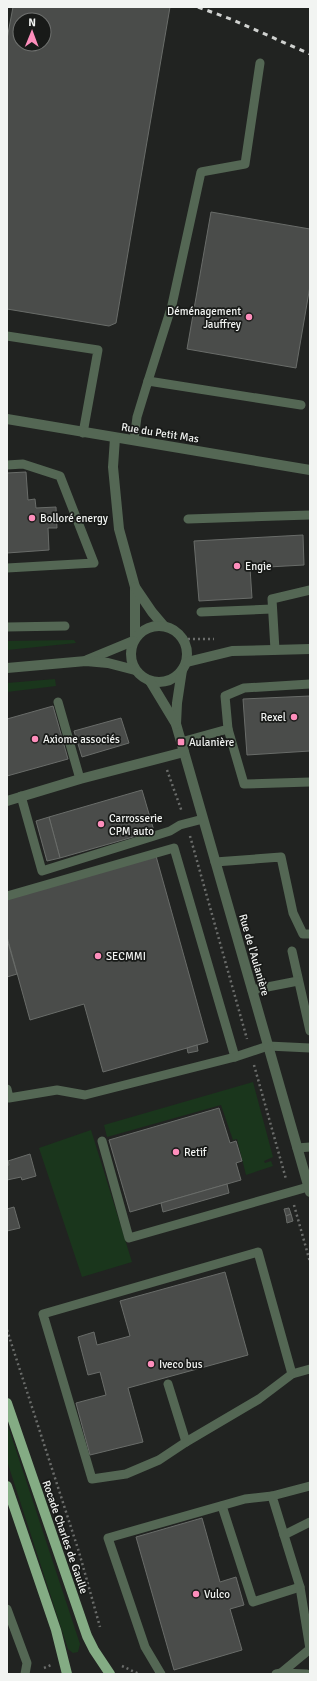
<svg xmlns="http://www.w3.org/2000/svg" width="317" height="1681" font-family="Signika,sans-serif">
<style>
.green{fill:#1a361c}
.building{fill:#4a4c4a;stroke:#696c69;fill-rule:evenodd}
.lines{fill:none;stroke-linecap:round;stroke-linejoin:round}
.path{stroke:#6b6d6b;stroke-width:2.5;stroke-dasharray:2 3;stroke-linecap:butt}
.service{stroke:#546754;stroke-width:9}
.minor{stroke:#546754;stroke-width:10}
.primary{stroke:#84ac84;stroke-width:10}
.rail{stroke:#d0d2d0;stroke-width:3;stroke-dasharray:5 5;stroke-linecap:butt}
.poi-dot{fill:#fe8ebc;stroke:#181a18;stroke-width:1.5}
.labels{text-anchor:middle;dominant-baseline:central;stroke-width:3.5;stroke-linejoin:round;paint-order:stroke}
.poi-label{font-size:11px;fill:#f2f4f2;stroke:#181a18;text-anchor:start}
.street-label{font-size:11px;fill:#f2f4f2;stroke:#181a18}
</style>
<rect width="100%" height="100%" fill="#212321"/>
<g class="green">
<path d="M74 640 76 643 7 650V641Z"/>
<path d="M55 679 56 686 7 692V683Z"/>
<path d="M253 1082 273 1157 264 1161 265 1163 271 1161 273 1166 246 1175 237 1139 233 1140 221 1105 107 1137 104 1125Z"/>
<path d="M91 1130 132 1262 82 1277 39 1148Z"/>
<path d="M7 1423 80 1644 78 1652 73 1653 68 1649 7 1461Z"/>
</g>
<g class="building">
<path d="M13 7H170L116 323 109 326 7 309V39ZM20 20H44V44H20Z"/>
<path d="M211 212 310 229V286L296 368 187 349Z"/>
<path d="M26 472 28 500 35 499 36 508 56 507 57 528H48L49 550 7 553V473Z"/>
<path d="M303 535 304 565 250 568 252 598 199 601 194 541Z"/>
<path d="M310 696V751L247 755 243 699Z"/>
<path d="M53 706 68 759 7 776V719Z"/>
<path d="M121 718 129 743 82 757 74 731Z"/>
<path d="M142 790 154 831 60 858 49 817Z"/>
<path d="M49 817 60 858 47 861 36 821Z"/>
<path d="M156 856 208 1042 103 1072 84 1004 30 1020 7 937V898Z"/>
<path d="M7 939 17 974 7 977Z"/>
<path d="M197 1045 198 1051 188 1053 187 1048Z"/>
<path d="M219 1108 230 1143 236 1141 242 1161 236 1163 241 1180 130 1212 109 1140Z"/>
<path d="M30 1154 36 1176 22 1180 21 1177 7 1180V1165H9L8 1161Z"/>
<path d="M227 1184 229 1193 163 1212 161 1203Z"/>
<path d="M14 1207 20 1228 7 1231V1209Z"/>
<path d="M289 1208 291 1214 286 1216 284 1209Z"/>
<path d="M291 1214 293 1221 287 1223 286 1216Z"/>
<path d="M225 1272 248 1355 128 1388 143 1442 90 1455 76 1403 106 1395 100 1372 88 1375 78 1337 94 1332 97 1345 130 1336 120 1301Z"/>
<path d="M202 1518 220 1582 236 1577 244 1605 230 1609 242 1650 174 1670 136 1537Z"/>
</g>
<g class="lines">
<g class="path">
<path d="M183 639H214"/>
<path d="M167 770 182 812"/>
<path d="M190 836 247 1039"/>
<path d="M254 1065 286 1179"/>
<path d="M294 1205 310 1262"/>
<path d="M7 1330 79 1552 100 1627"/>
<path d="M122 1666 139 1674"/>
<path d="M44 1668 51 1665"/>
</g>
<g class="service">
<path d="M7 336 98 350 83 433"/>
<path d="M148 381 172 305 201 172 245 164 260 63"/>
<path d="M134 440 137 417 148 381 301 405"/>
<path d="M7 465 23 464 60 476 94 563 7 568"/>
<path d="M188 519 310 515"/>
<path d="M201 612 272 609"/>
<path d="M7 627 65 626"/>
<path d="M275 650 272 599 310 590"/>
<path d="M58 702 80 779"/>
<path d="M228 729 244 784 310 782"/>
<path d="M181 742 228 729 225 696 244 688 310 684"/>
<path d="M21 796 42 871 170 831 180 825 203 819"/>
<path d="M215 862 281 857 293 913 303 934H310"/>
<path d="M7 896 174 848 235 1057"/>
<path d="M292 951 310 1031"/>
<path d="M252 990 298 981"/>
<path d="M7 1089 9 1098 57 1090 85 1095 235 1057 268 1046 310 1048"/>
<path d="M102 1141 129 1238 308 1187"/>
<path d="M297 1148 310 1147"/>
<path d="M168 1384 186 1442 159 1460 126 1474 92 1479 43 1314 258 1252 292 1374"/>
<path d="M186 1442 259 1399 292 1374 310 1369"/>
<path d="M222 1506 253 1602 300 1587"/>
<path d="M284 1535 310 1522"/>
<path d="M7 1609 27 1663 25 1674"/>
<path d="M281 1673 307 1674"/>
<path d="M161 1674 145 1647 108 1538 245 1499 272 1496"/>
<path d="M276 1674 281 1673 310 1649 300 1587 272 1496 310 1486"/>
</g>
<g class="minor">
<path d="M7 419 310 470"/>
<path d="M115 438 113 467 119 529 135 587V638"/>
<path d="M135 587 152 612 163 625"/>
<circle cx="159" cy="654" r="28"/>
<path d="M87 660 133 641"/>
<path d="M187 662 232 651 310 649"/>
<path d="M7 668 86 661 108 663 135 670"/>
<path d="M182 670 177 703 176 724 310 1192"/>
<path d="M150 681 176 724"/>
<path d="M7 801 80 779 184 752"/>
</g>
<g class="primary">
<path d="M7 1403 87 1636 94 1650 110 1674"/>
<path d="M7 1486 56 1630 67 1674"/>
</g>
<path class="rail" d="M198 7 233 20 310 54"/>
</g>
<g class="poi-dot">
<circle cx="249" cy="317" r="4"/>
<circle cx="32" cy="518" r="4"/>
<circle cx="237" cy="566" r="4"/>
<circle cx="294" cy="717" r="4"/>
<circle cx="35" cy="739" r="4"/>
<rect x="177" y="738" width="8" height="8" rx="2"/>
<circle cx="101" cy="824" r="4"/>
<circle cx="98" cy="956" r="4"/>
<circle cx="176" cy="1152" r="4"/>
<circle cx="151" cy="1364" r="4"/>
<circle cx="196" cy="1594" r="4"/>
</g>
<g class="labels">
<g class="poi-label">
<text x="241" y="311" text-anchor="end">Déménagement<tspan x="241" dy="13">Jauffrey</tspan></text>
<text x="40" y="518">Bolloré energy</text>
<text x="245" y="566">Engie</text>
<text x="286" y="717" text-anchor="end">Rexel</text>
<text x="43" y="739">Axiome associés</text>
<text x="189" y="742">Aulanière</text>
<text x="109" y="818">Carrosserie<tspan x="109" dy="13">CPM auto</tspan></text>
<text x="106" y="956">SECMMI</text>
<text x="184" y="1152">Retif</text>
<text x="159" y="1364">Iveco bus</text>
<text x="204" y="1594">Vulco</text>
</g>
<g class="street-label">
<text transform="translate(160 433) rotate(9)">Rue du Petit Mas</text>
<text transform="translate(254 955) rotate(74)">Rue de l'Aulanière</text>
<text transform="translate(65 1537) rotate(71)">Rocade Charles de Gaulle</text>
</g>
</g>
<rect width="317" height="1681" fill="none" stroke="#f2f4f2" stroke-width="16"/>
<g transform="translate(32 32) rotate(1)"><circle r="19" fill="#181a18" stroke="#6f716f"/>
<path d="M0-3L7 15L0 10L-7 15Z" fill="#fe8ebc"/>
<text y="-6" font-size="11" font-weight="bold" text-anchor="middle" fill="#f2f4f2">N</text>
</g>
</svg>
